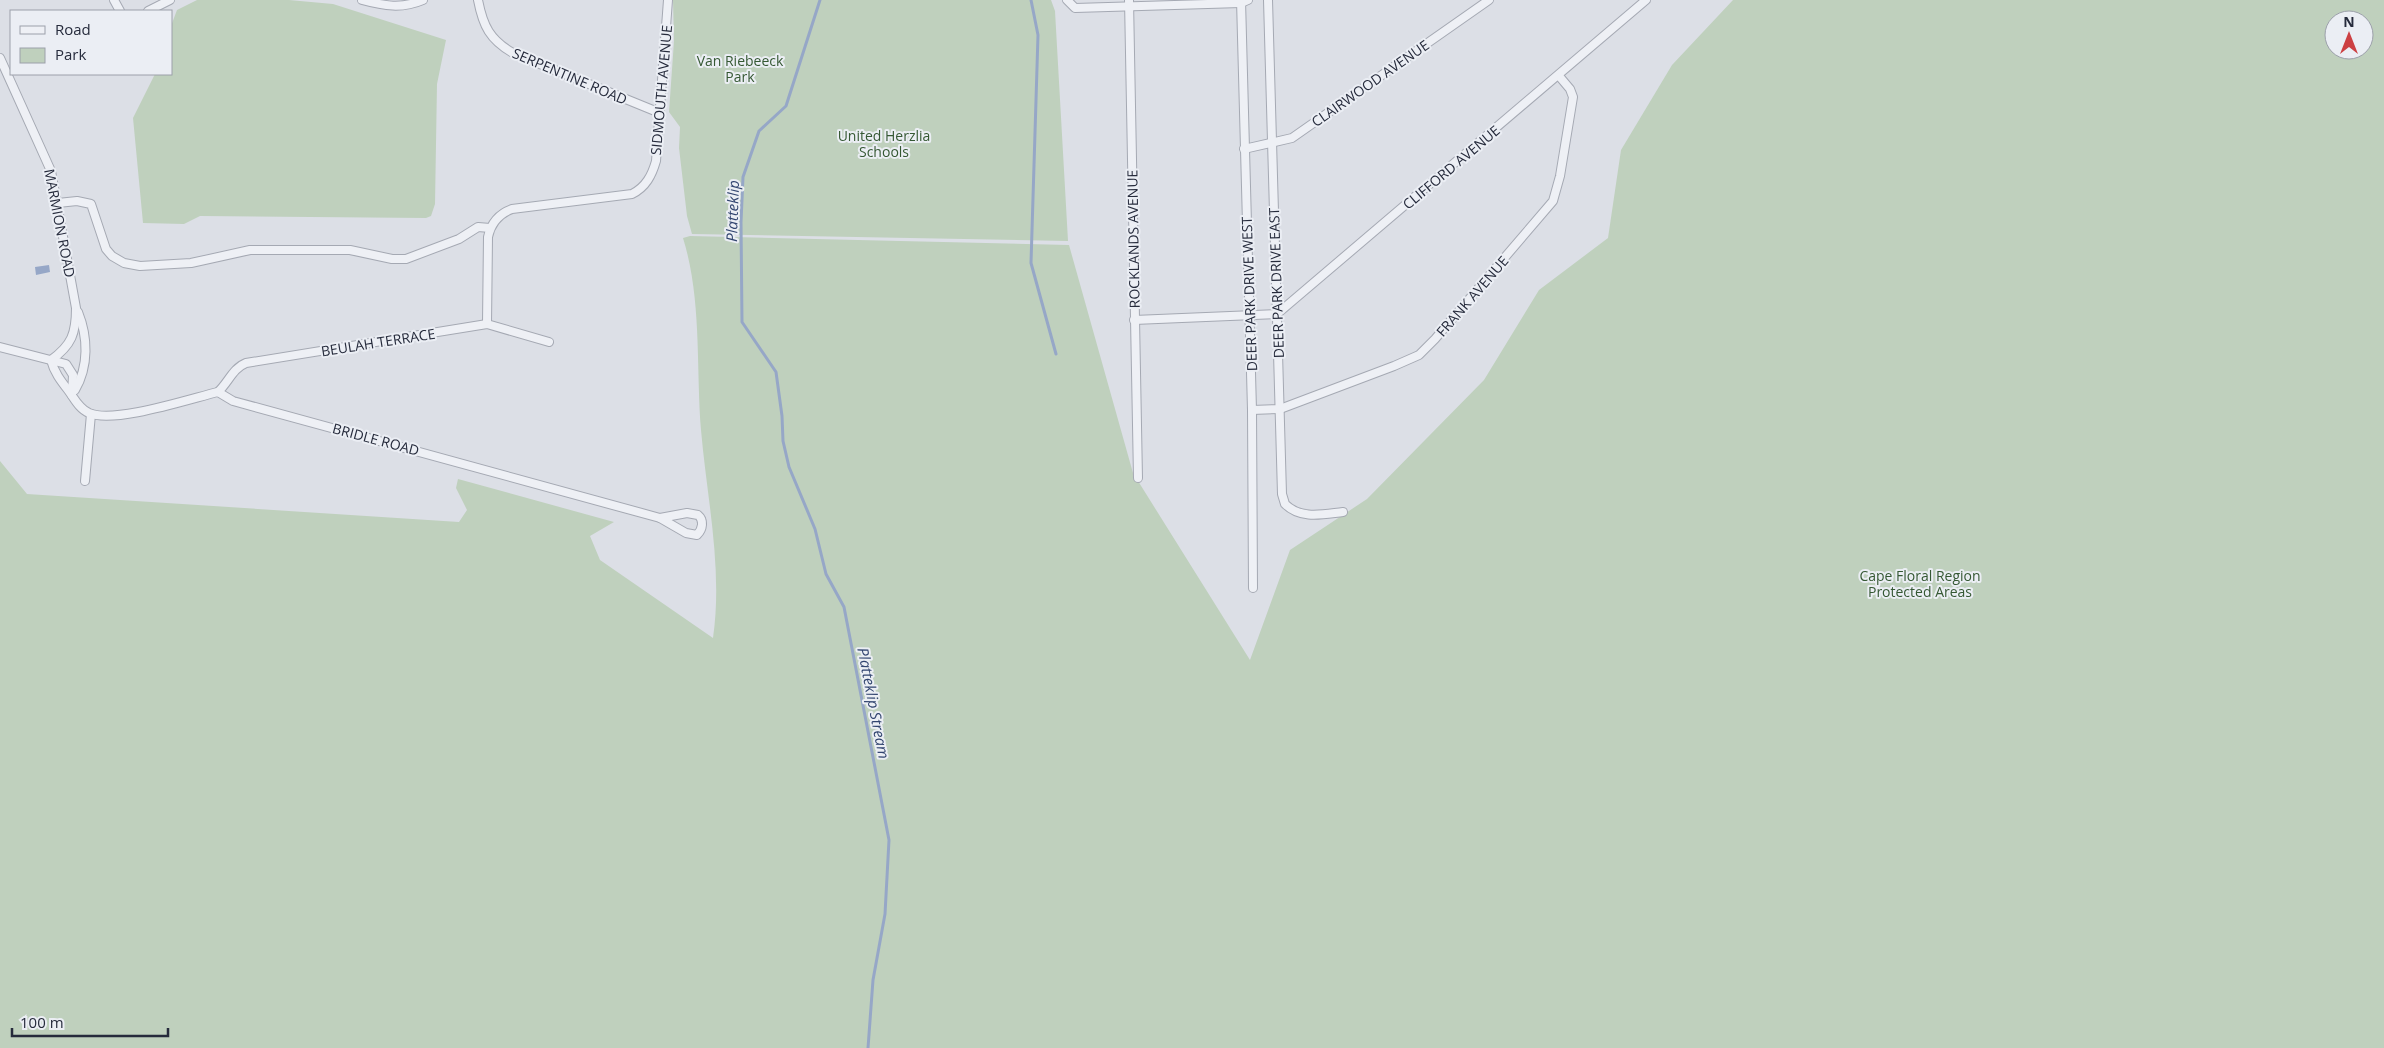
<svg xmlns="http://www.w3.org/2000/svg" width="2384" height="1048" font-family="'Open Sans',sans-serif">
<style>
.green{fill:#bfd0bd;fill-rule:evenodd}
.water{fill:#96a7c7}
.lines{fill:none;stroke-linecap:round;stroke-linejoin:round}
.stream{stroke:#96a7c7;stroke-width:3}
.street-casing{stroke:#a5a9b3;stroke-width:10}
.street{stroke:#eef0f5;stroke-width:8}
.labels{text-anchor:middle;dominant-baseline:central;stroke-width:4;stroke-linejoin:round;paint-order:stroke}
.park-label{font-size:14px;fill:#355833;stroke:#ebeef4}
.street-label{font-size:14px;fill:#262b3c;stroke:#ebeef4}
.water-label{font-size:15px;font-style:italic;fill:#31446f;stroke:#ebeef4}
</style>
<rect width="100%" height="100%" fill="#dcdfe6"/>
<g class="green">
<path d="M197 0H289L333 4 446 40 437 84 435 204 431 216 426 218 200 216 184 224 143 223 133 118 155 74H171V26L177 10Z"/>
<path d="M673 0H1051L1055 11 1068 241 692 234 687 216 679 148 680 127 669 112 674 41Z"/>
<path d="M1733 0H2384V1048H0V461L27 494 459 522 467 510 456 488 458 479 614 522 590 536 600 560 713 638C723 569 707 499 701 430 696 367 702 299 683 238L690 236 1069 245 1133 473 1250 660 1290 550 1367 499 1484 380 1539 290 1608 238 1621 150 1672 65ZM2334 20H2364V50H2334Z"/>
</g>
<path class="water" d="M49 265 50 272 36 275 35 267Z"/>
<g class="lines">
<g class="stream">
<path d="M820 0 786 106 759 131 743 177 741 222 742 322 776 372 782 416 783 441 789 467 815 529 826 574 844 607 889 840 885 914 873 980 868 1048"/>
<path d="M1031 0 1038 35 1031 263 1056 354"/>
</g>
<g class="street-casing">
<g id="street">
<path d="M114 0 120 11"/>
<path d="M362 0C384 6 402 9 423 0"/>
<path d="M478 0C483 26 490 40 513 53L660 113"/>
<path d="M1067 0 1075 8 1241 3 1248 0"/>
<path d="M1129 0 1138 478"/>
<path d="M1241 0 1252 410 1253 588"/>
<path d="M1268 0 1282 494 1285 504C1301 520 1324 514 1343 512"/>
<path d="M148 11 170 0"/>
<path d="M0 58 51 171 76 308C76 333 72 345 51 360"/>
<path d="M1244 149 1292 138 1489 0"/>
<path d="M58 203 77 201 91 204 106 249 112 256 124 263 140 266 191 263 250 250H350L392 259H406L459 239 478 227 490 228"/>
<path d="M1134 320 1277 314 1646 0"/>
<path d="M487 324 488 237C491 223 498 214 512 209L632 194C646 187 652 175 656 161L668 0"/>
<path d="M0 347 66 364 73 375 72 395"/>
<path d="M51 360C54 372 61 381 68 390 74 398 79 409 89 413 114 424 189 399 218 392L233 401 660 518"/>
<path d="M75 390C89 366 88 337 78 312"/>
<path d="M218 392C228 383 233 368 246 363L487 324 549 342"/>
<path d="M1252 410 1280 409 1394 366 1419 355 1435 339 1553 201 1560 176 1573 97 1570 89 1559 76"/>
<path d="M85 481 91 414"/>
<path d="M687 513 698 515C704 520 703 529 697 535L686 533 660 518Z"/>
</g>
</g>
<use href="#street" class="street"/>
</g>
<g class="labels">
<g class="park-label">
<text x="740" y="60">Van Riebeeck<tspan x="740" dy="16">Park</tspan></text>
<text x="884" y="135">United Herzlia<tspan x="884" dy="16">Schools</tspan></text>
<text x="1920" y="575">Cape Floral Region<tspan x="1920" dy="16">Protected Areas</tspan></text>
</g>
<g class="street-label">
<text transform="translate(570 76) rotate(23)">SERPENTINE ROAD</text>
<text transform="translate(1370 83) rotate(-35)">CLAIRWOOD AVENUE</text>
<text transform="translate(661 90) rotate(-85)">SIDMOUTH AVENUE</text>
<text transform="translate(1451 167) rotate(-40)">CLIFFORD AVENUE</text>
<text transform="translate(60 223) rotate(79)">MARMION ROAD</text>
<text transform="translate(1133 239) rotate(-91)">ROCKLANDS AVENUE</text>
<text transform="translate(1276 283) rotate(-92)">DEER PARK DRIVE EAST</text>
<text transform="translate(1249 294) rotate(-92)">DEER PARK DRIVE WEST</text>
<text transform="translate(1472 296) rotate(-49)">FRANK AVENUE</text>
<text transform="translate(378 342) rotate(-9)">BEULAH TERRACE</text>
<text transform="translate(376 439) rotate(15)">BRIDLE ROAD</text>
</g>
<g class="water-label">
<text transform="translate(732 211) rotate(-88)">Platteklip</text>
<text transform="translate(874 703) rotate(79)">Platteklip Stream</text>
</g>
</g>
<rect x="10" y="10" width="162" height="65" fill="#ebeef4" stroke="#9ca0aa"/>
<rect x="20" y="26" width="25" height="8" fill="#eef0f5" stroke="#9ca0aa"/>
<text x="55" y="35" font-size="15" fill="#262b3c">Road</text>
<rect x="20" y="48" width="25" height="15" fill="#bfd0bd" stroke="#9ca0aa"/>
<text x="55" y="60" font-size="15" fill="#262b3c">Park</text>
<g transform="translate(2349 35)"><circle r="24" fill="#ebeef4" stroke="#9ca0aa"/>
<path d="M0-4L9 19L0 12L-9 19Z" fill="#cc4042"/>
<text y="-8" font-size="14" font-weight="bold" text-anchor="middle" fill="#262b3c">N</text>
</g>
<path d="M12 1028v8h156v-8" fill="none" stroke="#262b3c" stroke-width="2.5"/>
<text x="20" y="1028" font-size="15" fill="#262b3c" stroke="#ebeef4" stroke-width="4" paint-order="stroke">100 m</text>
</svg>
